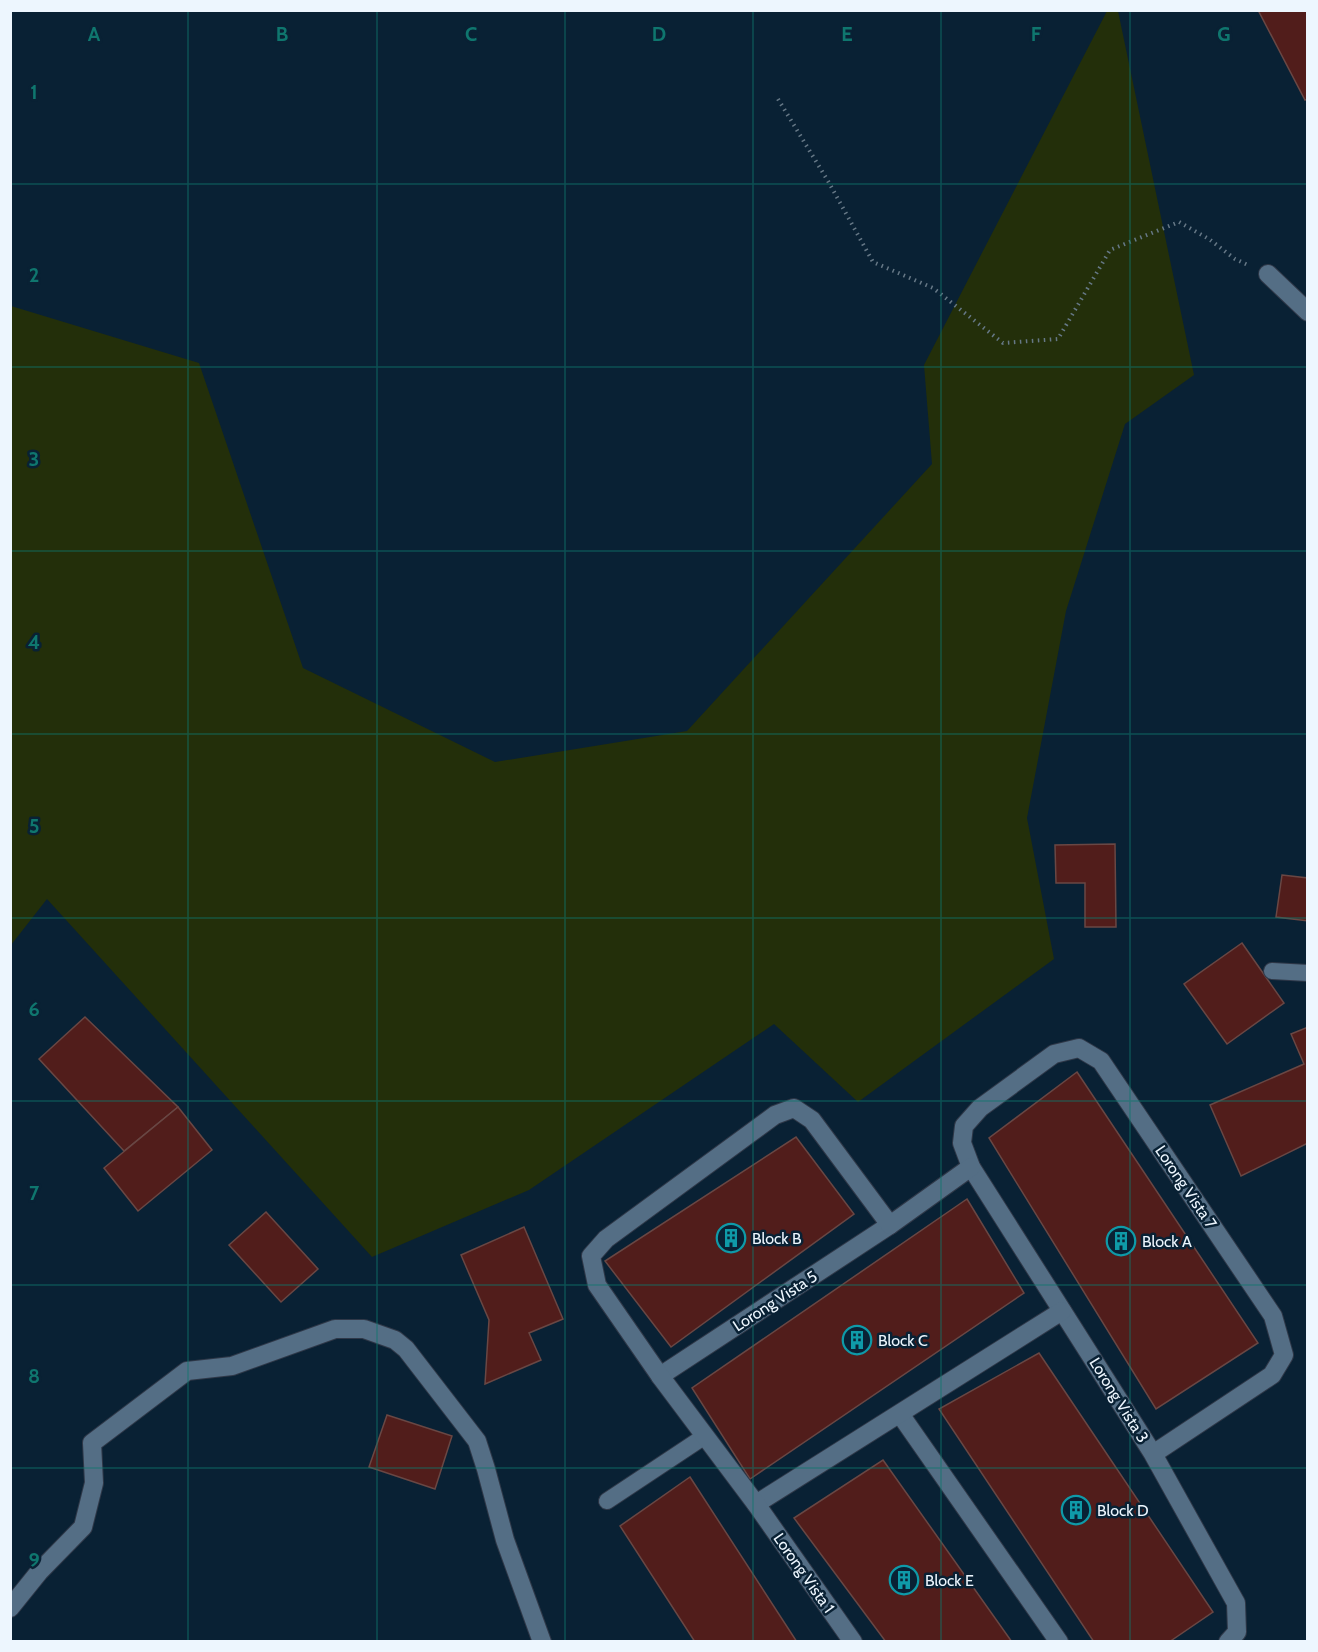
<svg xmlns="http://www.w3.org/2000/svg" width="1318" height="1652" font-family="Cabin,sans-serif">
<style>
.green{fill:#232f0a}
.building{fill:#511d1b;stroke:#694744;stroke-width:1.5}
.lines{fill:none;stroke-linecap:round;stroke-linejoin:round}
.service-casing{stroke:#2f3848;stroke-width:18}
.minor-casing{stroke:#2f3848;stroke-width:20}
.path{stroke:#667886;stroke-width:4;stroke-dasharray:1.5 4.5;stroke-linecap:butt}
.service{stroke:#546e85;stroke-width:16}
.minor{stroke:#546e85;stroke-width:18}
.grid{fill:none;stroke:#0f766e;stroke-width:1.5;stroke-opacity:0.55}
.labels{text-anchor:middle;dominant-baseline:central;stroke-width:5;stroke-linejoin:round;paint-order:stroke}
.street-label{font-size:16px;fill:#edf6fe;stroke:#092134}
.poi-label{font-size:16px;fill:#edf6fe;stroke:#092134;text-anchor:start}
.grid-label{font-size:20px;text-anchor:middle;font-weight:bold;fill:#0f766e;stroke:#092134;stroke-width:5;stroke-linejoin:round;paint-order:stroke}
</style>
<rect width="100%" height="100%" fill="#092134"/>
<path class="green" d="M1107 11H1118L1194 375 1125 424 1066 611 1027 818 1054 959 858 1102 774 1024 529 1190 372 1257 47 899 11 945V306L199 363 303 668 495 762 687 731 932 464 924 365Z"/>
<g class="building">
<path d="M1258 10H1308V99L1305 100Z"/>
<path d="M1115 844 1116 927H1085V883H1056L1055 845Z"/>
<path d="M1282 875 1308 878V921L1276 917Z"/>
<path d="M1242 943 1284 1003 1227 1044 1184 984Z"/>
<path d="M85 1017 178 1107 124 1151 39 1059Z"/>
<path d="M1308 1027V1143L1241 1176 1210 1105 1304 1064 1291 1034Z"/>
<path d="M1077 1072 1258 1343 1156 1409 989 1138Z"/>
<path d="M178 1107 212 1150 138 1211 104 1168Z"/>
<path d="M796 1137 854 1214 671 1347 605 1261Z"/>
<path d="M967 1199 1024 1293 750 1479 692 1388Z"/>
<path d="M266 1212 318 1269 281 1302 229 1245Z"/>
<path d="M524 1227 563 1319 529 1333 541 1360 485 1384 489 1320 461 1255Z"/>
<path d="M1039 1353 1213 1612 1169 1642H1094L939 1409Z"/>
<path d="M387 1415 452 1436 435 1489 369 1467Z"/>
<path d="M883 1460 1012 1642H886L794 1518Z"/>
<path d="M690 1477 797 1642H695L620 1526Z"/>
</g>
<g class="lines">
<g class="service-casing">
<g id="service">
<path d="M1272 971 1308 973"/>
<path d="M607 1501 705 1436"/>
</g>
</g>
<g class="minor-casing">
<g id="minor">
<path d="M1268 274 1308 312"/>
<path d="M660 1376 890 1225"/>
<path d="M900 1414 1059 1642"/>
<path d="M1153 1454 1272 1375 1284 1355 1273 1316 1101 1061 1079 1048 1054 1054 980 1108 964 1126 962 1143 971 1167 1153 1454 1236 1603 1237 1632 1228 1642"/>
<path d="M756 1504 1062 1311"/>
<path d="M10 1608 39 1572 83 1527 94 1483 92 1443 187 1371 232 1366 335 1329H364L395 1340 406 1349 477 1441 486 1469 505 1540 542 1642"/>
<path d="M853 1642 756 1504 660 1376 597 1285 591 1256 606 1239 775 1115 794 1108 812 1120 890 1225 971 1167"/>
</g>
</g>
<path class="path" d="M778 99 828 181 873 262 933 288 1003 343 1058 339 1110 250 1179 222 1209 239 1235 259 1248 265"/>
<use href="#service" class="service"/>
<use href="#minor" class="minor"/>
</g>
<path class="grid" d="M188 10V1642M377 10V1642M565 10V1642M753 10V1642M941 10V1642M1130 10V1642M10 184H1308M10 367H1308M10 551H1308M10 734H1308M10 918H1308M10 1101H1308M10 1285H1308M10 1468H1308"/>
<defs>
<g id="building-ring" transform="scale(1.5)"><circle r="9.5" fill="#092134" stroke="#0f9aa8" stroke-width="1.5"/><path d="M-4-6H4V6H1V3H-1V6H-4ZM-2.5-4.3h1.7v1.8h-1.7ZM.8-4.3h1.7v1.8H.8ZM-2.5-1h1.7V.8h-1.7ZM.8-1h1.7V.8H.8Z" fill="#0f9aa8"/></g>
</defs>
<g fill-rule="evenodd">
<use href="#building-ring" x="731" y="1238"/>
<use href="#building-ring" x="1121" y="1241"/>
<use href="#building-ring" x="857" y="1340"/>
<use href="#building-ring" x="1076" y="1510"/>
<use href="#building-ring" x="904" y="1580"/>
</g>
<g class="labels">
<g class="street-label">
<text transform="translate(1186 1187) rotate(56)">Lorong Vista 7</text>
<text transform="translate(775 1301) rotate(-33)">Lorong Vista 5</text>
<text transform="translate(1119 1400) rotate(58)">Lorong Vista 3</text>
<text transform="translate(804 1573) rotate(55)">Lorong Vista 1</text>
</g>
<g class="poi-label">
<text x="752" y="1238">Block B</text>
<text x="1142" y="1241">Block A</text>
<text x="878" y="1340">Block C</text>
<text x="1097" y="1510">Block D</text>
<text x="925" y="1580">Block E</text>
</g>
</g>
<g class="grid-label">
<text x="94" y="41">A</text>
<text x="282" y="41">B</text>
<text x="471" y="41">C</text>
<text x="659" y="41">D</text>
<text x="847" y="41">E</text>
<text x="1036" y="41">F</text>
<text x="1224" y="41">G</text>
<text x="34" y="99">1</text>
<text x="34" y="282">2</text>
<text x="34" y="466">3</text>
<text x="34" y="649">4</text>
<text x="34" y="833">5</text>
<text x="34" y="1016">6</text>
<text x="34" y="1200">7</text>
<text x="34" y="1383">8</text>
<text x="34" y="1567">9</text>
</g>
<rect width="1318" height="1652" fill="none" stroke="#edf6fe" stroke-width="24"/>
</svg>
